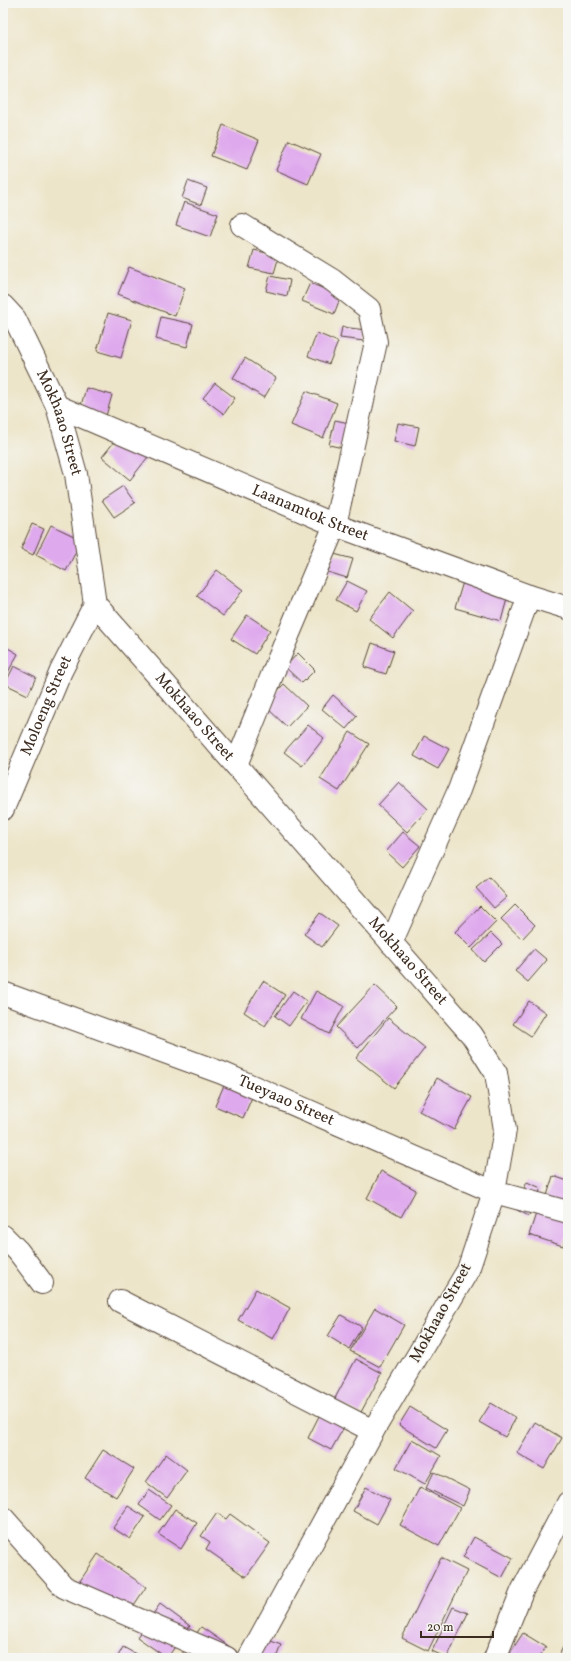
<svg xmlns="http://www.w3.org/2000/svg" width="571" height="1661" font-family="Vollkorn,serif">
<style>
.building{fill:#dfa9ed}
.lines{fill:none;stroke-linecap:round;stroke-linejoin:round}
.street-casing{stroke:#564638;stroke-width:24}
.street{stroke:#fff;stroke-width:22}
.labels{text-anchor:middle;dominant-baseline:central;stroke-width:3;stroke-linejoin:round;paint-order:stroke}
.street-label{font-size:16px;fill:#3b2a1e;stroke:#f6f6f2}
</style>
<rect width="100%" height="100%" fill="#f6f6f2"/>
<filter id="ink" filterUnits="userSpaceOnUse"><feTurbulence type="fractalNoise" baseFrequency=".025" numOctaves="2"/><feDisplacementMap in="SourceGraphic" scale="8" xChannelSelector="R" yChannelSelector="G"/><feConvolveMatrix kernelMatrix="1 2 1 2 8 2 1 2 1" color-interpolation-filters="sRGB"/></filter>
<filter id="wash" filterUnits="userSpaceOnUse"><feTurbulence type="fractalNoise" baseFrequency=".012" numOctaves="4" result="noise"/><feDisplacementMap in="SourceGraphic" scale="16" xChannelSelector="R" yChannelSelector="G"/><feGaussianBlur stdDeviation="0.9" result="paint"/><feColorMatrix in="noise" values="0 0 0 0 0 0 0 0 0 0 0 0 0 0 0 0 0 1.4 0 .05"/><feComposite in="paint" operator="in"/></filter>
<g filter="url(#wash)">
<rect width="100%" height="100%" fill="#ede5c9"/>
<g id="blocks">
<g class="building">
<path d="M223 125 259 140 247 170 211 156Z"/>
<path d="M289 140 321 154 308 184 276 170Z"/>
<path d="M188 181 207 188 201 205 182 198Z"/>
<path d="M184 202 218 214 210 237 176 225Z"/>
<path d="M254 250 279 256 274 273 249 268Z"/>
<path d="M129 267 185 288 175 316 118 294Z"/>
<path d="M270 276 290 280 287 296 266 291Z"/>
<path d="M310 283 341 296 334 314 302 301Z"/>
<path d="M108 313 132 320 121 358 97 351Z"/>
<path d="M161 317 193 324 187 347 156 339Z"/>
<path d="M342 327 366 330 364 341 340 338Z"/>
<path d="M317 333 338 342 329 364 308 356Z"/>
<path d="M245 358 276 378 264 398 233 378Z"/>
<path d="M215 383 235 398 224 414 203 398Z"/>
<path d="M86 388 112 395 106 416 80 409Z"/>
<path d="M306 391 337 403 323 438 291 425Z"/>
<path d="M335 420 349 423 343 448 329 445Z"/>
<path d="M398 423 419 427 415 446 394 441Z"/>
<path d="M123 431 151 453 130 480 102 457Z"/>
<path d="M123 486 135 503 114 517 102 500Z"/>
<path d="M32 524 44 529 33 555 21 549Z"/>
<path d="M51 525 82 540 66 571 36 555Z"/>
<path d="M334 554 353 559 347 578 328 572Z"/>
<path d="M217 570 243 590 223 616 197 596Z"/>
<path d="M347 581 367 591 356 611 336 600Z"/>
<path d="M463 582 508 595 501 621 455 608Z"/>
<path d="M390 592 413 611 393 638 369 619Z"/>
<path d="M247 615 270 630 255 654 231 639Z"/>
<path d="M372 643 394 651 386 674 364 667Z"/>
<path d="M3 645 18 654 3 681Z"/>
<path d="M298 653 315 670 302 683 285 667Z"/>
<path d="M14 666 36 677 28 695 5 684Z"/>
<path d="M284 684 307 706 287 727 264 705Z"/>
<path d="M333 695 357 716 346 729 322 709Z"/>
<path d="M308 725 324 738 302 766 284 752Z"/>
<path d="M350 732 369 744 339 791 320 779Z"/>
<path d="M424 736 449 749 438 769 414 756Z"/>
<path d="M399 782 428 809 407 832 378 805Z"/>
<path d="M403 832 420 846 402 867 386 852Z"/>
<path d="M489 877 507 897 494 908 476 888Z"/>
<path d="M515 905 535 925 522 939 501 919Z"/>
<path d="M480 906 496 922 471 948 455 932Z"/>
<path d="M320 913 338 926 322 947 304 934Z"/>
<path d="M491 933 502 944 484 962 473 950Z"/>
<path d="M534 949 547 960 528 982 515 971Z"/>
<path d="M263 981 285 995 265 1026 244 1012Z"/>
<path d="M375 985 397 1006 358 1048 336 1027Z"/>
<path d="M293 991 307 1001 289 1026 275 1016Z"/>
<path d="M316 991 344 1006 329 1034 301 1019Z"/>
<path d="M529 1001 546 1013 531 1036 513 1024Z"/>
<path d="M388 1018 425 1048 394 1088 356 1058Z"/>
<path d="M437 1078 472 1097 454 1130 419 1111Z"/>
<path d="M225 1083 253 1095 243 1118 215 1106Z"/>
<path d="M381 1171 416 1190 401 1217 367 1198Z"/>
<path d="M553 1176 568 1181V1205L546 1199Z"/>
<path d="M527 1182 541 1188 529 1216 515 1209Z"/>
<path d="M539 1204 568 1214V1233L563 1246 529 1235Z"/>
<path d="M256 1289 290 1308 273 1339 238 1320Z"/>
<path d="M375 1308 404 1325 380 1367 350 1351Z"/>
<path d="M341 1315 362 1327 349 1349 328 1336Z"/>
<path d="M356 1359 382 1373 360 1414 334 1400Z"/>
<path d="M491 1403 516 1418 505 1437 479 1422Z"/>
<path d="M410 1407 447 1430 436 1448 399 1425Z"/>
<path d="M320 1414 344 1427 331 1450 308 1438Z"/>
<path d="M535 1422 562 1438 544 1469 517 1453Z"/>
<path d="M412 1439 441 1456 425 1484 396 1468Z"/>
<path d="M103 1450 134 1469 116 1497 85 1478Z"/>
<path d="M166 1454 187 1470 167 1498 146 1482Z"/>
<path d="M434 1472 470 1490 463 1506 426 1488Z"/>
<path d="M366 1487 390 1500 377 1524 353 1511Z"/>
<path d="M420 1487 460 1508 439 1546 400 1525Z"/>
<path d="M149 1490 171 1505 160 1520 139 1505Z"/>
<path d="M128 1506 145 1517 130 1539 113 1528Z"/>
<path d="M175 1509 197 1523 181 1549 158 1534Z"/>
<path d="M217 1513 226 1519 230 1514 270 1543 246 1577 206 1549 210 1542 201 1536Z"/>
<path d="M474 1537 513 1558 502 1578 463 1557Z"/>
<path d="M98 1554 146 1587 122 1623 74 1590Z"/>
<path d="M441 1558 467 1571 428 1651 402 1638Z"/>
<path d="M160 1604 190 1626 167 1658 137 1637Z"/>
<path d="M453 1607 468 1613 447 1658 432 1651Z"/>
<path d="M201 1627 236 1651 231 1658H188L182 1654Z"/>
<path d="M523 1633 546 1647 539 1658H518L510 1653Z"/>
<path d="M261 1637 281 1645 276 1658H252Z"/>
<path d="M123 1647 143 1658H117Z"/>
<path d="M563 1647 568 1649V1658H558Z"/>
</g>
</g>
</g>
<g filter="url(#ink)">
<use href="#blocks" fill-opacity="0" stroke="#564638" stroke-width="1"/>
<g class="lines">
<g class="street-casing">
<g id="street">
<path id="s1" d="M3 306 15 319 57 406 76 474 95 604 472 1035 496 1073 505 1130 494 1192 468 1270 373 1431 249 1658"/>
<path id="s2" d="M57 406 335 525 529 596 568 608"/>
<path d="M236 765 285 643 335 525 376 342 369 309 332 280 242 225"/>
<path id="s3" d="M3 809 61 671 95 604"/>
<path d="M391 943 459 790 529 596"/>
<path id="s4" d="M3 993 222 1073 494 1192 568 1212"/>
<path d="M3 1236 18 1251 42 1283"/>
<path d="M120 1301 373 1431"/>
<path d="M3 1518 64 1587 227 1658"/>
<path d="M495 1658 522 1591 568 1503"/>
</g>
</g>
<use href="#street" class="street"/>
</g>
</g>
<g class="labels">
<g class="street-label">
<text stroke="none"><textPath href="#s1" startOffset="131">Mokhaao Street</textPath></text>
<text stroke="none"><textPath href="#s2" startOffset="275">Laanamtok Street</textPath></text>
<text stroke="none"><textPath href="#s3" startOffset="112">Moloeng Street</textPath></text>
<text stroke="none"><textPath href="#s1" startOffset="467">Mokhaao Street</textPath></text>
<text stroke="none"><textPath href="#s1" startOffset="791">Mokhaao Street</textPath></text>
<text stroke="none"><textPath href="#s4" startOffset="303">Tueyaao Street</textPath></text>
<text transform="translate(441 1313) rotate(-61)">Mokhaao Street</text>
</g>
</g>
<rect width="571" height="1661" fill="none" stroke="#f6f6f2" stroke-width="16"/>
<path d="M421 1631v6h72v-6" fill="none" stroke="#3b2a1e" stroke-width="2"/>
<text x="427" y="1631" font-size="12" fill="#3b2a1e" stroke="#f6f6f2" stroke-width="3" paint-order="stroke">20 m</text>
</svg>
